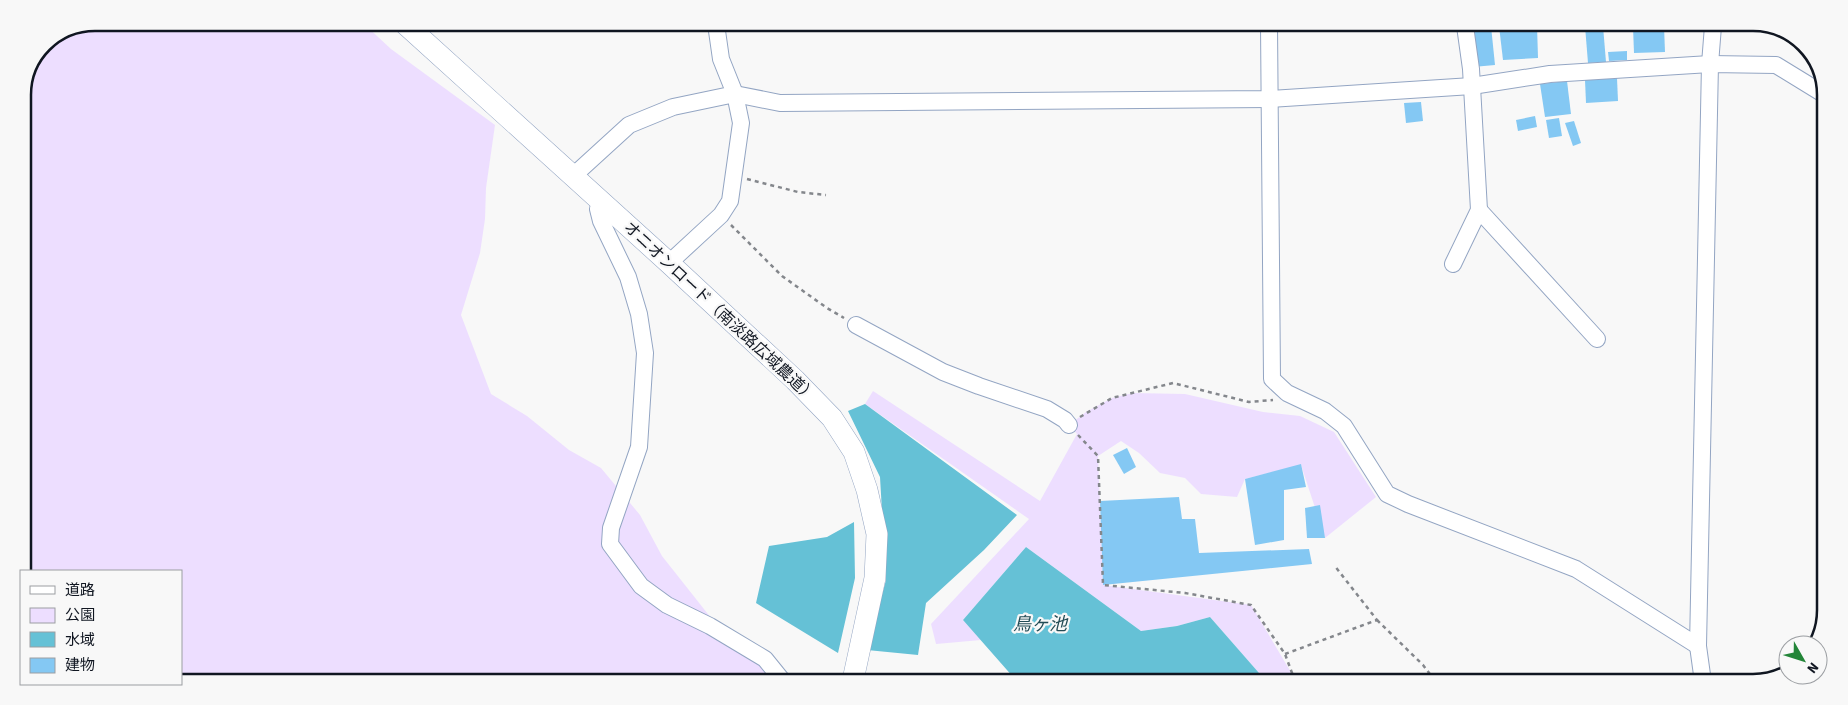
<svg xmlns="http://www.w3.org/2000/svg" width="1848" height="705" font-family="'Source Sans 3','Noto Sans JP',sans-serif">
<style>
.green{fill:#eddeff}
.water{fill:#65c1d6}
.building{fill:#84c8f3}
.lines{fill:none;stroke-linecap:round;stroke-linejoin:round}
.minor-casing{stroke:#93a5c3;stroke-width:18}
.tertiary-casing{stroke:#93a5c3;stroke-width:22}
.path{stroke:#84878c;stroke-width:2.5;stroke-dasharray:4 4;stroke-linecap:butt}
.minor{stroke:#fff;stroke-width:16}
.tertiary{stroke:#fff;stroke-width:21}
.labels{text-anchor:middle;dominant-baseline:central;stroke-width:4.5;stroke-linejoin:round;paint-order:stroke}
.street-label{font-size:16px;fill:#101621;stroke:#f8f8f8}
.water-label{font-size:18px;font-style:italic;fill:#234c56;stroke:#f8f8f8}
.rim{fill:none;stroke:#101621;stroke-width:2.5}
</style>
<rect width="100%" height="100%" fill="#f8f8f8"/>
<g class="green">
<path d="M96 23H363L391 49 495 125 486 188 485 219 480 253 461 315 491 394 527 416 569 450 601 468 640 515 662 556 715 623 783 680 181 679V571H23V91L44 44Z"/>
<path d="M873 391 1040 501 1077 434 1069 425 1086 412 1112 398 1133 393 1185 394 1263 412 1300 416 1334 432 1376 497 1325 538 1301 465 1245 479 1237 497 1201 494 1185 478 1160 473 1139 453 1121 441 1098 456 1103 585 1251 605 1292 674 1274 681H1266L1210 617 1177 626 1141 631 1026 547 963 620 981 640 936 644 931 624 1029 519 865 404Z"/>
</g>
<g class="water">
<path d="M865 404 1017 515 984 550 926 603 918 655 867 650 886 580 880 477 848 411Z"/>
<path d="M854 522 855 578 838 653 756 603 769 546 827 537Z"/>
<path d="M1026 547 1141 631 1177 626 1210 617 1266 681H985L1014 678 963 620Z"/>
</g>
<g class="building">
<path d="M1469 26H1491L1495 65 1473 67Z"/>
<path d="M1499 26H1537L1538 58 1503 60Z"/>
<path d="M1585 26H1603L1606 62 1588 63Z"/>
<path d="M1607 26H1626L1627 29 1607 30Z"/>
<path d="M1664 26 1665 52 1634 53 1633 27Z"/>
<path d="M1627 51V60L1609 61 1608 52Z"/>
<path d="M1617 78 1618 101 1586 103 1585 80Z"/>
<path d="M1567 81 1571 114 1545 117 1540 84Z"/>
<path d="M1421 102 1423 121 1406 123 1404 103Z"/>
<path d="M1535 116 1537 127 1518 131 1516 120Z"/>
<path d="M1559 118 1562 136 1549 138 1546 120Z"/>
<path d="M1574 121 1581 143 1573 146 1565 123Z"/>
<path d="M1127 448 1136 467 1124 474 1113 455Z"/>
<path d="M1301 464 1306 487 1284 490V540L1255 545 1245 479Z"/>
<path d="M1179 497 1182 519H1195L1199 553 1309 549 1312 564 1103 585 1100 501Z"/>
<path d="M1320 505 1325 538H1307L1305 508Z"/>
</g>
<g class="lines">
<g class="minor-casing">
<g id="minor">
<path d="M1269 25 1272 379 1287 393 1325 411 1344 426 1387 494 1408 504 1576 569 1698 646"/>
<path d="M572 177 629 125 673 107 735 94 780 103 1269 99 1472 86 1550 74 1710 64 1776 65 1825 95"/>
<path d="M602 203 598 209 601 221 628 277 639 314 645 353 639 447 611 528 610 544 641 586 667 605 710 626 765 659 782 680"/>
<path d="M1479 210 1597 339"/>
<path d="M669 263 721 215 730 201 741 123 735 94 721 59 716 24"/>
<path d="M1453 264 1479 210 1471 69 1465 26"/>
<path d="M856 325 943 372 979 386 1047 409 1065 420 1069 425"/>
<path d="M1703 682 1698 646 1710 64 1713 26"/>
</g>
</g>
<g class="tertiary-casing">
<path id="tertiary" d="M404 23 669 263 795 380 832 418 854 452 867 490 877 534 875 578 853 680"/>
</g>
<g class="path">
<path d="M747 179 798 192 826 195"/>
<path d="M731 225 782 276 827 308 844 318"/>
<path d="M1080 417 1112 398 1173 383 1249 402 1273 400"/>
<path d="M1078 435 1098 456 1103 585 1185 593 1251 605 1285 654 1295 681"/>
<path d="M1377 620 1423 665 1436 682"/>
<path d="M1285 654 1377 620 1334 565"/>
</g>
<use href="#minor" class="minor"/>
<use href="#tertiary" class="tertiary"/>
</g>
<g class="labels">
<g class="street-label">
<text transform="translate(720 312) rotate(43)">オニオンロード（南淡路広域農道）</text>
</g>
<g class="water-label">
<text x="1040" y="624">鳥ヶ池</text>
</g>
</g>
<path d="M0 0H1848V705H0ZM95 31H1753A64 64 0 0 1 1817 95V610A64 64 0 0 1 1753 674H95A64 64 0 0 1 31 610V95A64 64 0 0 1 95 31Z" fill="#f8f8f8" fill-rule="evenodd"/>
<path class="rim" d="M95 31H1753A64 64 0 0 1 1817 95V610A64 64 0 0 1 1753 674H95A64 64 0 0 1 31 610V95A64 64 0 0 1 95 31Z"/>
<rect x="20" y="570" width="162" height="115" fill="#f8f8f8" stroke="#9b9ea2"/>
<rect x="30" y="586" width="25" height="8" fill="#ffffff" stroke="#9b9ea2"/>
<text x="65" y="595" font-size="15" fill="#101621">道路</text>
<rect x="30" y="608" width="25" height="15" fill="#eddeff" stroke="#9b9ea2"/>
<text x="65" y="620" font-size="15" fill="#101621">公園</text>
<rect x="30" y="632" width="25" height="15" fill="#65c1d6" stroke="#9b9ea2"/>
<text x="65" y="645" font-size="15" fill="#101621">水域</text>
<rect x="30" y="658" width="25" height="15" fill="#84c8f3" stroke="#9b9ea2"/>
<text x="65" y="670" font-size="15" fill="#101621">建物</text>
<g transform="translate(1803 660) rotate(129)"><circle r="24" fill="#f8f8f8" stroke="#9b9ea2"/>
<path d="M0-4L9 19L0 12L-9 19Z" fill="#238538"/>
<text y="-8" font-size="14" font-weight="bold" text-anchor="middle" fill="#101621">N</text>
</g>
</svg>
